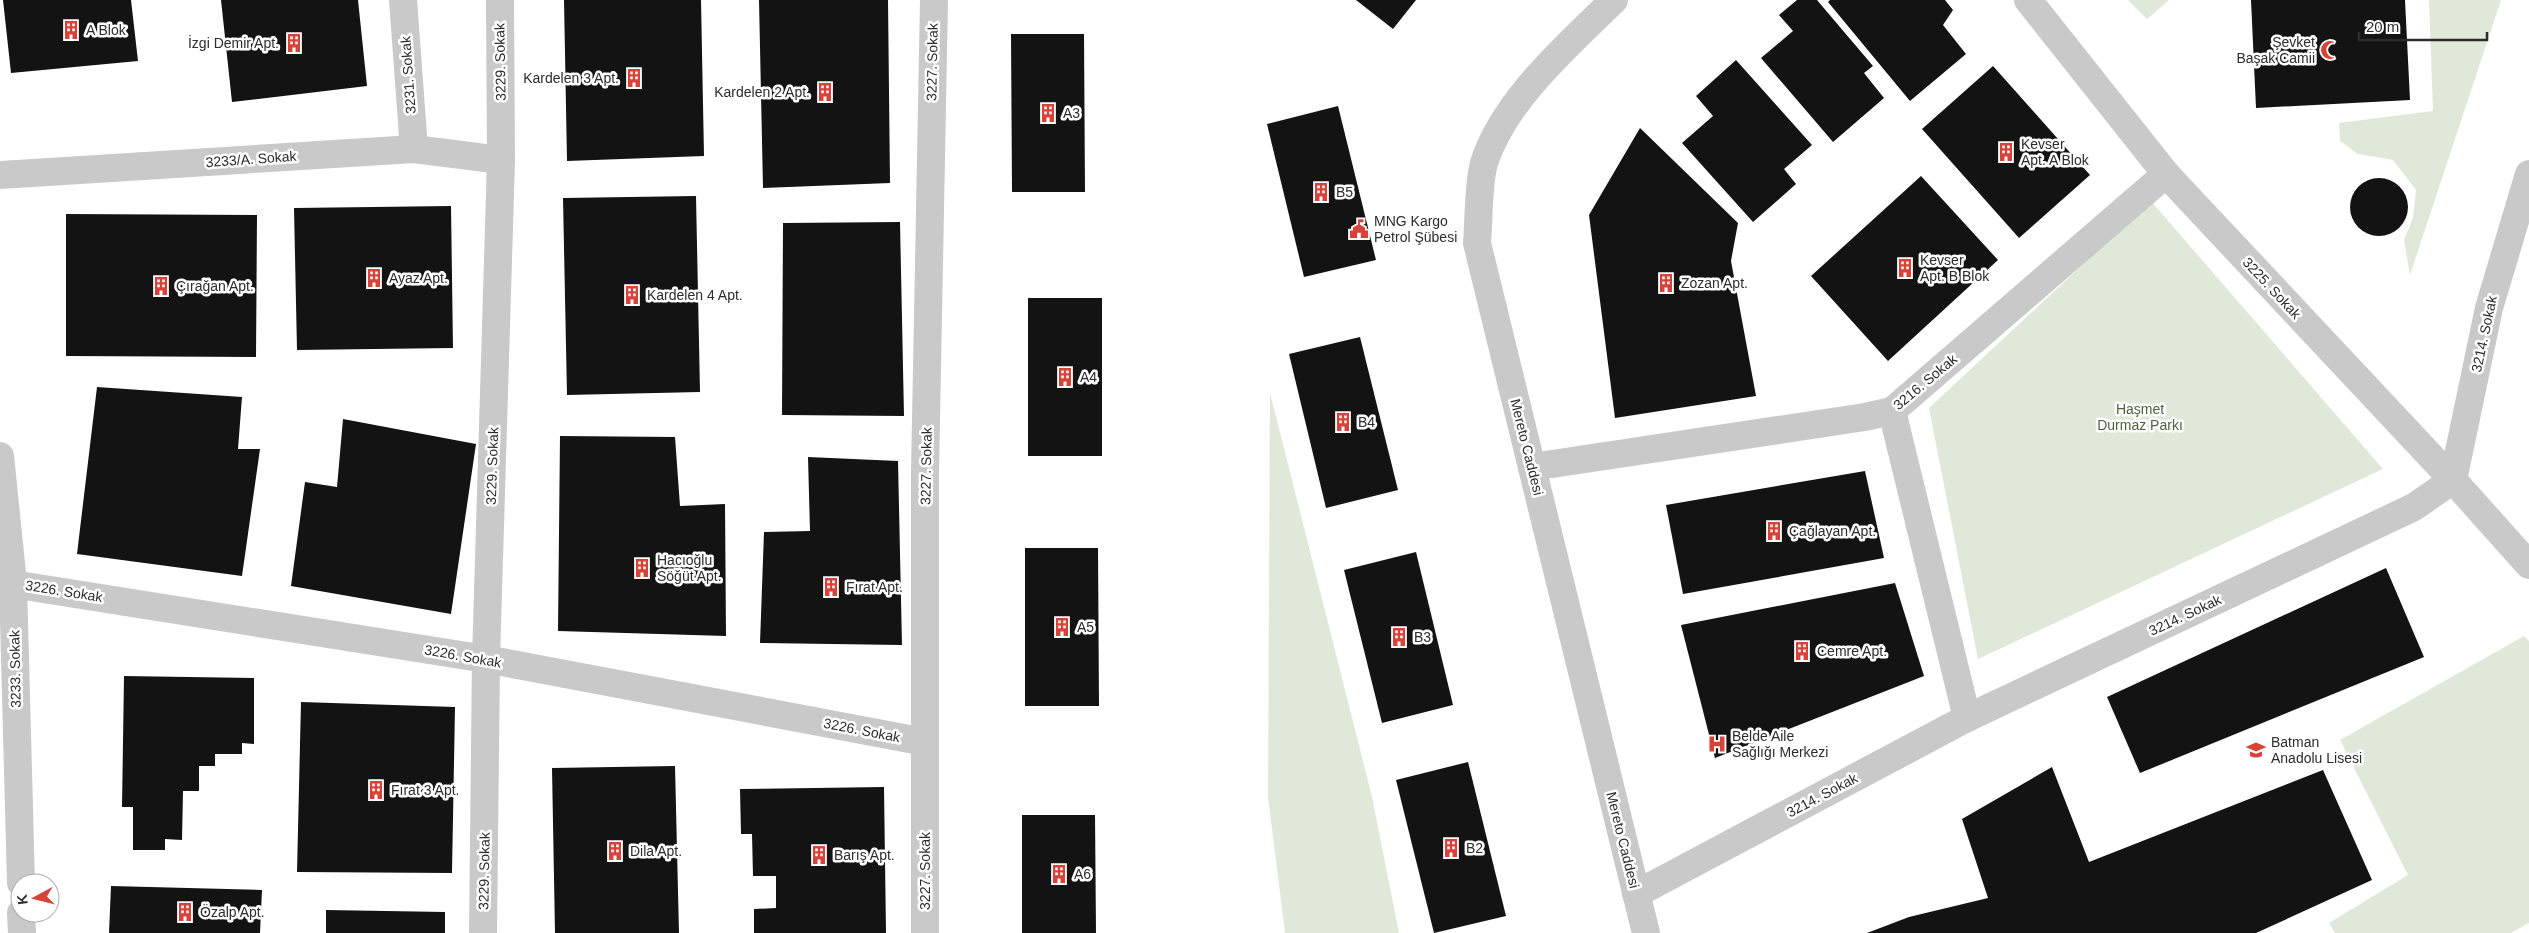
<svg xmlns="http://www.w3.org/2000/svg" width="2529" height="933" font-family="Helvetica,sans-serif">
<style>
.green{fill:#e0e8da}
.building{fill:#131313}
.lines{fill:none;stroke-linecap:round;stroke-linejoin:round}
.minor{stroke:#c9c9c9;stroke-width:28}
.labels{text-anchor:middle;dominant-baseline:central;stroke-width:5;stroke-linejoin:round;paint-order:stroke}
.poi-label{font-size:14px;fill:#2c2c2c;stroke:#fff;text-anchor:start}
.street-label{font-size:14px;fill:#2c2c2c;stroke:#fff}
.park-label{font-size:14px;fill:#4a633d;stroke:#fff}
</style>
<rect width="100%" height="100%" fill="#fff"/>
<g class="green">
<path d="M2128 0H2169L2147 19Z"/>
<path d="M2429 0H2501L2410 275 2404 240 2413 218 2416 190 2393 160 2358 154 2340 141 2339 123 2433 111Z"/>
<path d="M2151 201 2383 469 1978 659 1929 408Z"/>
<path d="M1270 393 1372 797 1399 933H1285L1268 797Z"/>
<path d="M2524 636 2529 641V923L2511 933H2335L2329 923 2408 875 2340 740Z"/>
</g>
<g class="building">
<path d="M3 0H131L138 61 11 73Z"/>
<path d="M221 0H358L367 86 232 102Z"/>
<path d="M564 0H701L704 156 567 161Z"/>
<path d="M759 0H888L890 183 763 188Z"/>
<path d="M1356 0H1416L1393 29Z"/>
<path d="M1797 0H1817L1873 66 1864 73 1884 98 1833 142 1761 58 1793 31 1779 15Z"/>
<path d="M1830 0H1945L1953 10 1943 25 1966 54 1910 101 1828 2Z"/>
<path d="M2251 0H2405L2410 100 2256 108Z"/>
<path d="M1011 34H1084L1085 192H1012Z"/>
<path d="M1736 60 1812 145 1784 169 1796 184 1753 222 1682 143 1713 116 1696 96Z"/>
<path d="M1993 66 2090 175 2019 238 1922 129Z"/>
<path d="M1338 106 1376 260 1304 277 1267 124Z"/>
<path d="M1640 128 1738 223 1731 261 1756 396 1615 418 1589 215Z"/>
<path d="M1921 176 1998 260 1888 361 1811 276Z"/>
<circle cx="2379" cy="207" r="29"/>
<path d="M696 196 700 392 567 395 563 198Z"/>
<path d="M451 206 453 348 297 350 294 208Z"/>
<path d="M66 214 257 215 256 357 66 356Z"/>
<path d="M900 222 904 416 782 415 783 223Z"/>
<rect x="1028" y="298" width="74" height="158"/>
<path d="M1360 337 1398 490 1326 508 1289 354Z"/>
<path d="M97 387 242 397 238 449H260L242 576 77 554Z"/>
<path d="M343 419 476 444 451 614 291 586 305 482 337 487Z"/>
<path d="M560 436 675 437 680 506 725 504 726 636 558 631Z"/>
<path d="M808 457 898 461 902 645 760 643 764 532 810 531Z"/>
<path d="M1865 471 1884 558 1683 594 1666 505Z"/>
<path d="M1025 548H1098L1099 706H1025Z"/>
<path d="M1416 552 1453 705 1382 723 1344 570Z"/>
<path d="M2386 568 2424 657 2140 773 2107 697Z"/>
<path d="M1895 583 1924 676 1715 758 1681 625Z"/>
<path d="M124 676 254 678V744L242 743V754H215V766H199V791H183L182 840 165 839V850H133V807H122Z"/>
<path d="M301 702 455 707 452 873 297 872Z"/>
<path d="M1468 762 1506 916 1434 933 1396 780Z"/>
<path d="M675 766 679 933H555L552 768Z"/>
<path d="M2052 767 2089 862 2323 770 2372 880 2256 933H1867L1909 917 1988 898 1962 819Z"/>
<path d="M884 787 886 933H754V909L776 908V876H753L752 834H741L740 789Z"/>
<path d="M1022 815H1095L1096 933H1022Z"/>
<path d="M111 886 262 890 260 933H109Z"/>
<path d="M326 910 445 912V933H326Z"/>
</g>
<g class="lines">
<g class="minor">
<path d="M403 0 414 149"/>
<path d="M1614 0C1568 45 1504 100 1484 163 1478 184 1479 221 1477 243L1646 933"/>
<path d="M2028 0 2166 174 2453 480 2529 565"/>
<path d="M0 175 414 149 501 160"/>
<path d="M1892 411 1967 718"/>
<path d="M0 456 13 583 21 883"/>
<path d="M1532 467 1865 417 1892 411 2166 174"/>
<path d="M0 582 486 659 925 742"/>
<path d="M1636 894 1967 718 2414 507 2453 480 2489 308 2529 174"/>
<path d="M21 913 22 933"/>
<path d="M483 933 486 659 501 160 500 0"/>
<path d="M925 933V473L934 0"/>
</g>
</g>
<defs>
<g id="building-bare" transform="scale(1.5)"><path d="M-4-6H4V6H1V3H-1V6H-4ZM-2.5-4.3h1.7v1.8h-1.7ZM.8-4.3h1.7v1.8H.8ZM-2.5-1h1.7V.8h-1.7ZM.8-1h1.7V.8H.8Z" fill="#d84238" stroke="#fff" stroke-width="2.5" paint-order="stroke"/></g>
<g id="mosque-bare" transform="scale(1.5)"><path d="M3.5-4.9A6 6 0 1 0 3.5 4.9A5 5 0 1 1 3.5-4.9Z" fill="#d84238" stroke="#fff" stroke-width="2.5" paint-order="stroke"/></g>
<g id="civic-bare" transform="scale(1.5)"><path d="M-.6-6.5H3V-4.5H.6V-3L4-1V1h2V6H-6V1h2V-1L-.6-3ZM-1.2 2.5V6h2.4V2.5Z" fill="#d84238" stroke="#fff" stroke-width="2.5" paint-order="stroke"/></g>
<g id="hospital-bare" transform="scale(1.5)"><path d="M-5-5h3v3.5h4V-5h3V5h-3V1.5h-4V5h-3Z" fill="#d84238" stroke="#fff" stroke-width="2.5" paint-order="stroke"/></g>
<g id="school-bare" transform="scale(1.5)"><path d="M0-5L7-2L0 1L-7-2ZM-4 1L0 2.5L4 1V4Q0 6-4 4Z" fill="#d84238" stroke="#fff" stroke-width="2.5" paint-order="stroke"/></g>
</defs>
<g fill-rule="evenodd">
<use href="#building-bare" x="71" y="30"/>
<use href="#building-bare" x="294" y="43"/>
<use href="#mosque-bare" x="2330" y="50"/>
<use href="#building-bare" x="634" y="78"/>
<use href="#building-bare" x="825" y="92"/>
<use href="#building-bare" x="1048" y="113"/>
<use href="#building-bare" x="2006" y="152"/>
<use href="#building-bare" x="1321" y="192"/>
<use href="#civic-bare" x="1359" y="229"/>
<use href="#building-bare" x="1905" y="268"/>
<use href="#building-bare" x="374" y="278"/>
<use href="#building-bare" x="1666" y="283"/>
<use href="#building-bare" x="161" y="286"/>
<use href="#building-bare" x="632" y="295"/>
<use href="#building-bare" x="1065" y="377"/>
<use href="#building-bare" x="1343" y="422"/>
<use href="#building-bare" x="1774" y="531"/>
<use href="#building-bare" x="642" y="568"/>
<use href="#building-bare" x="831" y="587"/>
<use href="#building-bare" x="1062" y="627"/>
<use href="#building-bare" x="1399" y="637"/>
<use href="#building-bare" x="1802" y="651"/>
<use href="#hospital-bare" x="1717" y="744"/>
<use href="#school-bare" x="2256" y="750"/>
<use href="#building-bare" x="376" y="790"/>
<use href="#building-bare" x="1451" y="848"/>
<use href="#building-bare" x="615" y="851"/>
<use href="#building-bare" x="819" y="855"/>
<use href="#building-bare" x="1059" y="874"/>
<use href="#building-bare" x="185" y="912"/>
</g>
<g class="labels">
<g class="poi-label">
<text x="86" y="30">A Blok</text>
<text x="2315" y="42" text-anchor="end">Şevket<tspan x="2315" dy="16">Başak Camii</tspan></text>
<text x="279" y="43" text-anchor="end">İzgi Demir Apt.</text>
<text x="619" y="78" text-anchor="end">Kardelen 3 Apt.</text>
<text x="810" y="92" text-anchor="end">Kardelen 2 Apt.</text>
<text x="1063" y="113">A3</text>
<text x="2021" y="144">Kevser<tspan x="2021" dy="16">Apt. A Blok</tspan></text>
<text x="1336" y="192">B5</text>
<text x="1374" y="221">MNG Kargo<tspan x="1374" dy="16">Petrol Şübesi</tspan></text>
<text x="1920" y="260">Kevser<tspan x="1920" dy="16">Apt. B Blok</tspan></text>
<text x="389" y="278">Ayaz Apt.</text>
<text x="1681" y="283">Zozan Apt.</text>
<text x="176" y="286">Çırağan Apt.</text>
<text x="647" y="295">Kardelen 4 Apt.</text>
<text x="1080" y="377">A4</text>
<text x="1358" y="422">B4</text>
<text x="1789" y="531">Çağlayan Apt.</text>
<text x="657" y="560">Hacıoğlu<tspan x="657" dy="16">Söğüt Apt.</tspan></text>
<text x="846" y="587">Fırat Apt.</text>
<text x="1077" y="627">A5</text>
<text x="1414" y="637">B3</text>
<text x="1817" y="651">Cemre Apt.</text>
<text x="1732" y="736">Belde Aile<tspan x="1732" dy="16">Sağlığı Merkezi</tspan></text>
<text x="2271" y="742">Batman<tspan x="2271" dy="16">Anadolu Lisesi</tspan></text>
<text x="391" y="790">Fırat 3 Apt.</text>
<text x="1466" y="848">B2</text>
<text x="630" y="851">Dila Apt.</text>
<text x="834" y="855">Barış Apt.</text>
<text x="1074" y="874">A6</text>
<text x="200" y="912">Özalp Apt.</text>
</g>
<g class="street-label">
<text transform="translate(500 62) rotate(-91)">3229. Sokak</text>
<text transform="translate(932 62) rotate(-89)">3227. Sokak</text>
<text transform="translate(408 75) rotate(-94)">3231. Sokak</text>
<text transform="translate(251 159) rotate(-4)">3233/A. Sokak</text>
<text transform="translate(2272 288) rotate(47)">3225. Sokak</text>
<text transform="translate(2484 334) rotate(-78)">3214. Sokak</text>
<text transform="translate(1925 382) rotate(-40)">3216. Sokak</text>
<text transform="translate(1527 447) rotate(76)">Mereto Caddesi</text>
<text transform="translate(492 466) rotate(-88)">3229. Sokak</text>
<text transform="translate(926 466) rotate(-89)">3227. Sokak</text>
<text transform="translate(64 591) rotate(9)">3226. Sokak</text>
<text transform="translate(2185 615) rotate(-25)">3214. Sokak</text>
<text transform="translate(463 656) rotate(10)">3226. Sokak</text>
<text transform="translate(15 669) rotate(-91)">3233. Sokak</text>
<text transform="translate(862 730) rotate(11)">3226. Sokak</text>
<text transform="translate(1822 795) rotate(-28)">3214. Sokak</text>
<text transform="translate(1623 840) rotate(76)">Mereto Caddesi</text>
<text transform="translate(484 871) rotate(-89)">3229. Sokak</text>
<text transform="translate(925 871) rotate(-90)">3227. Sokak</text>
</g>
<g class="park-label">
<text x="2140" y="409">Haşmet<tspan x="2140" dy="16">Durmaz Parkı</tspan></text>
</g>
</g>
<g transform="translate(35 898) rotate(263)"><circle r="24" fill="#ffffff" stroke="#ababab"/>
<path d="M0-4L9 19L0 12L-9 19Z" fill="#d84238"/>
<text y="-8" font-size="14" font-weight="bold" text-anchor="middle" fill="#2c2c2c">K</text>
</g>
<path d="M2359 32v8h128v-8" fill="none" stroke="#2c2c2c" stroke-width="2.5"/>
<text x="2366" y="32" font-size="15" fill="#2c2c2c" stroke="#ffffff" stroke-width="4" paint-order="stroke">20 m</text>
</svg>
